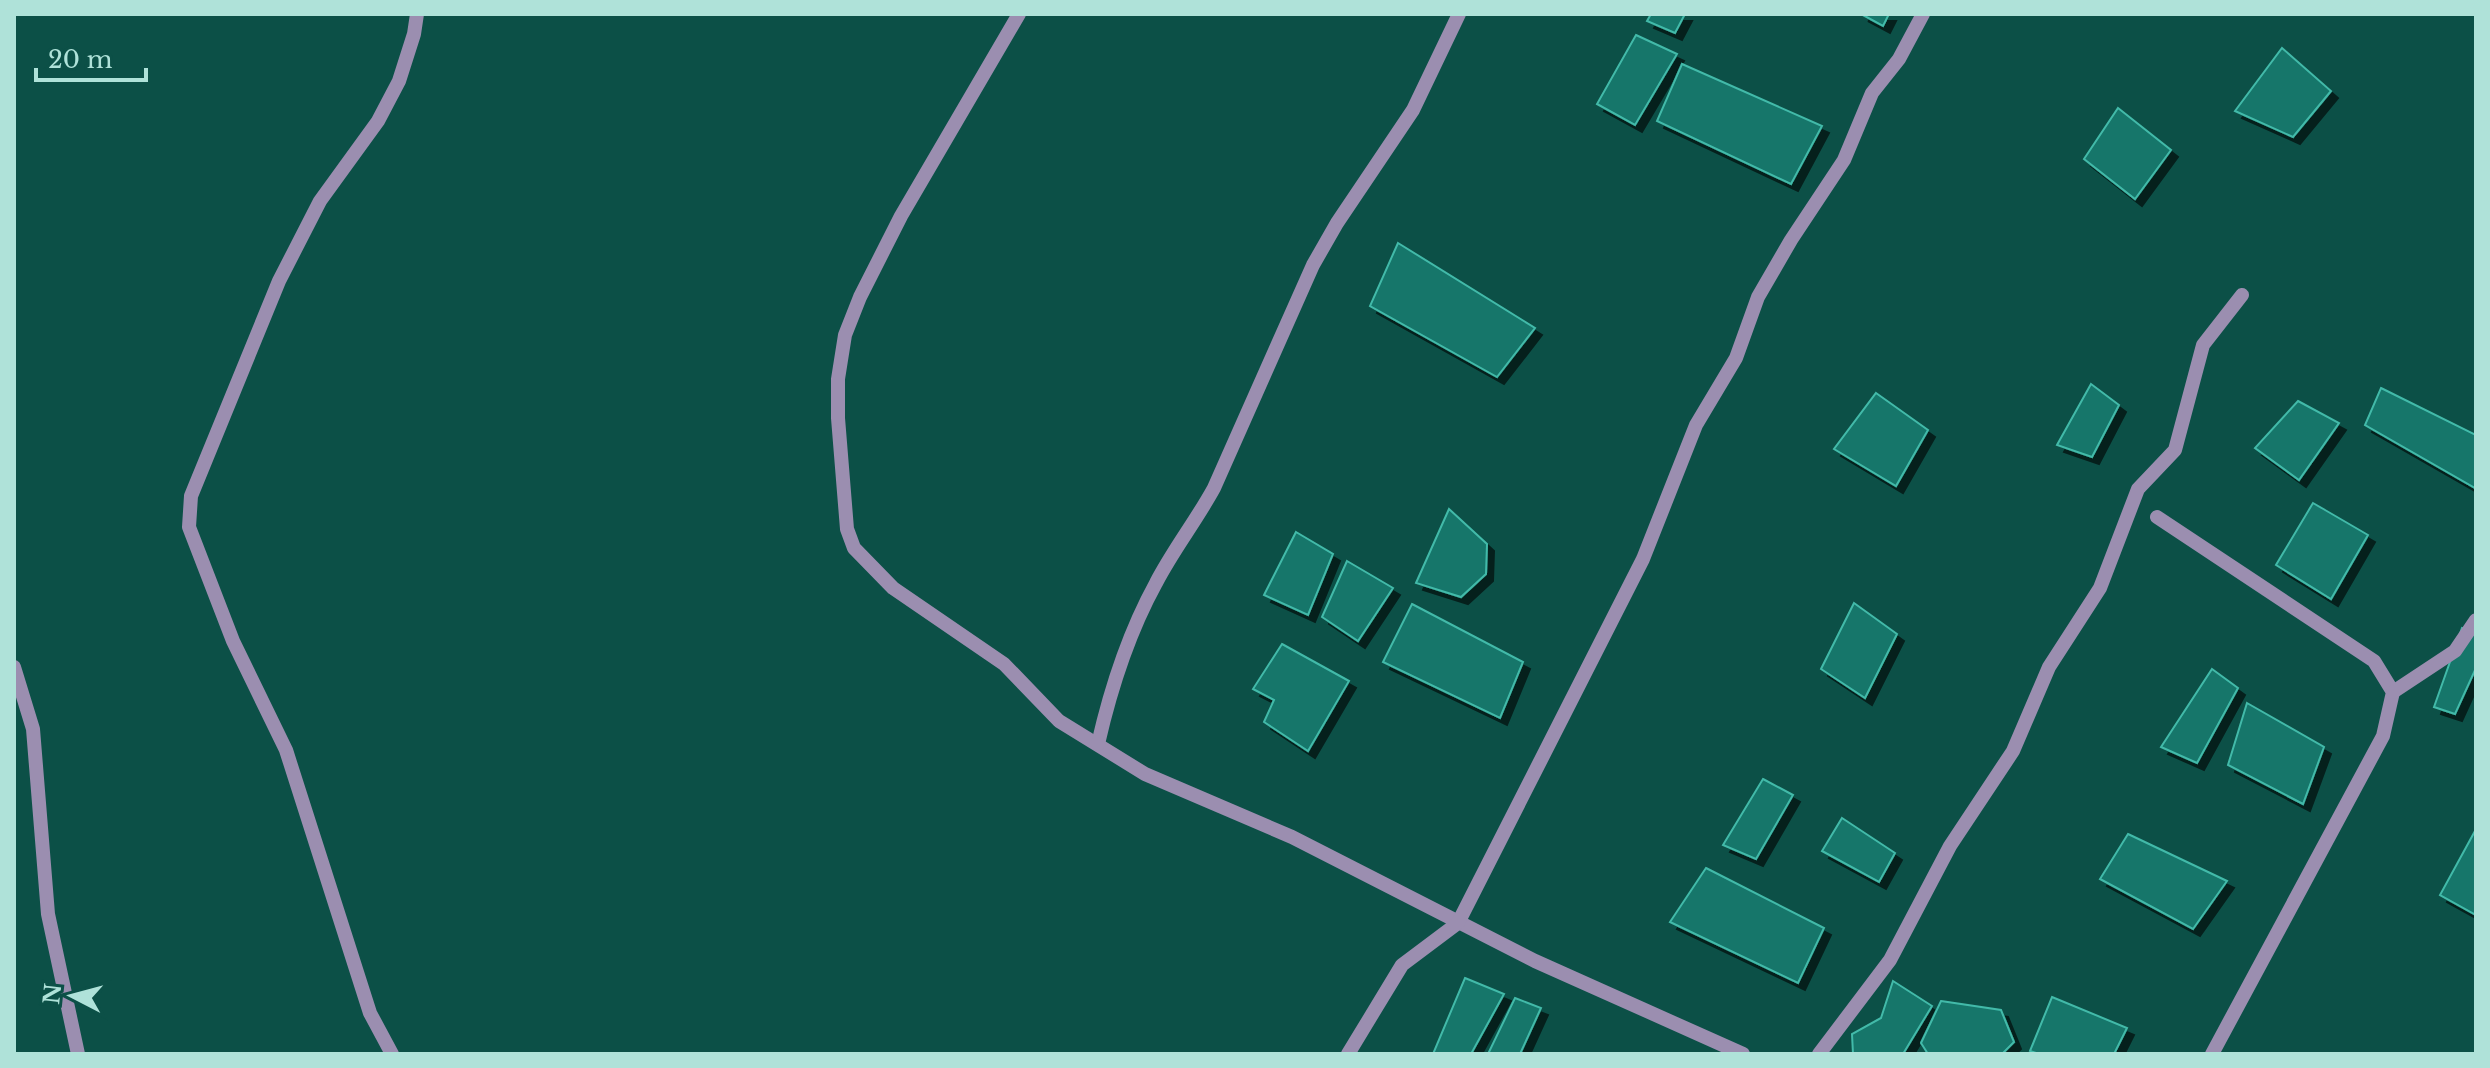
<svg xmlns="http://www.w3.org/2000/svg" width="2490" height="1068" viewBox="0 0 2490 1068" font-family="'Libre Baskerville',serif">
<style>
.building{fill:#14766b;stroke:#43baa9;stroke-width:2;filter:url(#shadow)}
.lines{fill:none;stroke-linecap:round;stroke-linejoin:round}
.minor{stroke:#9b8eb0;stroke-width:14}
</style>
<defs>
<filter id="shadow"><feDropShadow dx="7" dy="7" stdDeviation="0" flood-color="#0009"/></filter>
</defs>
<rect width="100%" height="100%" fill="#0c5047"/>
<!-- building -->
<g class="building">
<path d="M1651,14H1685L1675,33L1647,21Z"/>
<path d="M1861,14H1889L1883,26Z"/>
<path d="M1636,35L1677,54L1635,125L1597,104Z"/>
<path d="M2282,48L2331,91L2293,137L2235,111Z"/>
<path d="M1682,64L1822,126L1791,184L1657,121Z"/>
<path d="M2118,108L2171,150L2135,199L2084,159Z"/>
<path d="M1398,243L1535,328L1497,377L1370,306Z"/>
<path d="M2091,384L2119,405L2092,457L2057,445Z"/>
<path d="M2381,388L2476,435L2475,488L2365,425Z"/>
<path d="M1876,393L1928,430L1896,486L1834,449Z"/>
<path d="M2298,401L2339,423L2299,480L2255,448Z"/>
<path d="M2313,503L2368,535L2331,599L2276,565Z"/>
<path d="M1449,509L1487,544L1486,574L1461,597L1416,583Z"/>
<path d="M1296,532L1333,554L1308,615L1264,595Z"/>
<path d="M1347,561L1393,588L1358,641L1322,617Z"/>
<path d="M1854,603L1897,634L1865,698L1821,669Z"/>
<path d="M1412,604L1523,662L1500,718L1383,662Z"/>
<path d="M2462,628L2476,632V668L2455,714L2434,707Z"/>
<path d="M1282,644L1349,681L1308,751L1264,722L1274,700L1253,689Z"/>
<path d="M2212,669L2238,688L2197,763L2161,747Z"/>
<path d="M2247,703L2324,747L2303,804L2228,765Z"/>
<path d="M1763,779L1793,795L1756,859L1723,845Z"/>
<path d="M1842,818L1895,853L1879,882L1822,851Z"/>
<path d="M2475,831L2476,832V915L2440,895Z"/>
<path d="M2128,834L2227,881L2193,929L2100,879Z"/>
<path d="M1706,868L1824,928L1798,983L1670,922Z"/>
<path d="M1465,978L1504,994L1471,1054H1433Z"/>
<path d="M1893,981L1932,1006L1903,1054H1853L1852,1034L1881,1018Z"/>
<path d="M2052,997L2127,1028L2114,1054H2039L2030,1051Z"/>
<path d="M1515,998L1541,1008L1520,1054H1488Z"/>
<path d="M1941,1001L2001,1010L2014,1042L2002,1054H1928L1921,1043Z"/>
</g>
<g class="lines">
<!-- minor -->
<g class="minor">
<path d="M1019,14L901,216L860,297L845,335L838,379V418L847,529L854,548L893,588L1004,664L1059,721L1145,774L1292,837L1535,961L1743,1054"/>
<path d="M2157,517L2374,661L2393,692L2383,736L2212,1054"/>
<path d="M14,667L33,729L48,914L78,1054"/>
<path d="M2393,692L2455,651L2476,620"/>
<path d="M1098,744C1111,687 1128,634 1156,583C1173,550 1196,521 1214,488L1313,265L1337,223L1413,110L1459,14"/>
<path d="M392,1054L370,1013L286,750L233,641L189,527L191,496L279,281L320,201L378,121L399,81L414,34L417,14"/>
<path d="M1348,1054L1402,965L1458,923L1643,559L1696,425L1736,358L1758,297L1791,240L1844,160L1872,93L1899,59L1923,14"/>
<path d="M1819,1054L1890,960L1950,846L2013,751L2049,667L2100,588L2138,489L2175,450L2203,345L2242,295"/>
</g>
</g>
<!-- border -->
<rect width="2490" height="1068" fill="none" stroke="#afe2d9" stroke-width="32"/>
<!-- north arrow -->
<g transform="translate(72 996) rotate(276)" stroke="#0c5047" stroke-width="6" paint-order="stroke">
<path d="M0-6L14 30L0 20L-14 30Z" fill="#afe2d9"/>
<text y="-12" font-size="22" font-weight="bold" text-anchor="middle" fill="#afe2d9">N</text>
</g>
<!-- scale -->
<path d="M36 68v12h110v-12" fill="none" stroke="#afe2d9" stroke-width="4"/>
<text x="48" y="68" font-size="24" fill="#afe2d9" stroke="#0c5047" stroke-width="6" paint-order="stroke">20 m</text>
</svg>
